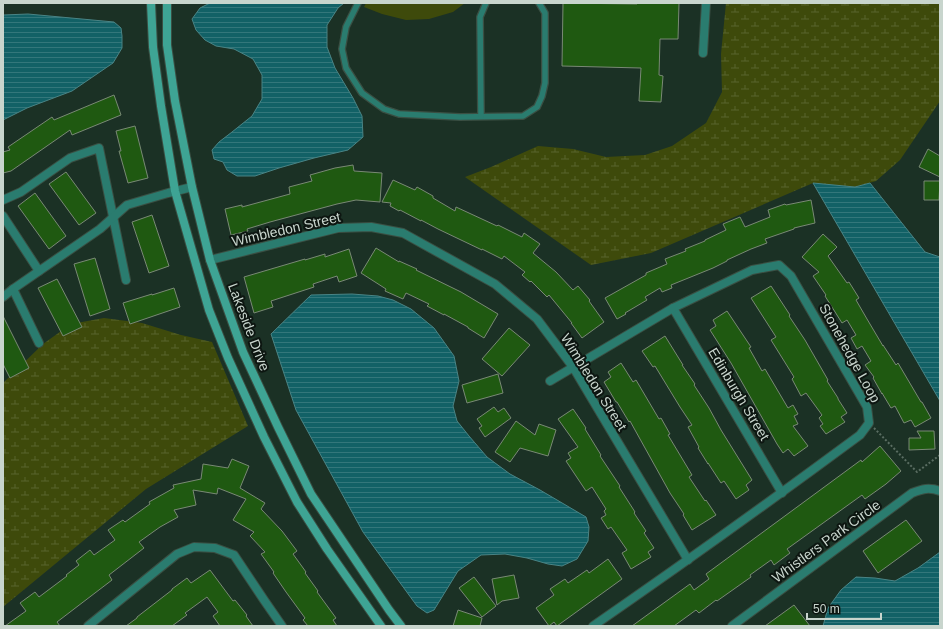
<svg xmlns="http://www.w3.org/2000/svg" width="943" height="629" viewBox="0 0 943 629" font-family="Arial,sans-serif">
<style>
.wetland{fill:url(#wetland-marsh)}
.pitch{fill:#3e4a0b}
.water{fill:url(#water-rules);stroke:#498485}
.building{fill:#1f5911;stroke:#798975}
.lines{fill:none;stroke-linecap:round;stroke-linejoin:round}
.lane-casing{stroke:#3a4f43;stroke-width:8}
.street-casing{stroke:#3a4f43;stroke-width:10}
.secondary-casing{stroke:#3a4f43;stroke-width:10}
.path{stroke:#5a6d62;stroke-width:2;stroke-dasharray:2 2;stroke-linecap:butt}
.lane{stroke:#2a7c6f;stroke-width:5.5}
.street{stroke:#2a7c6f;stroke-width:8}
.secondary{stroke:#3ea494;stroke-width:8}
.labels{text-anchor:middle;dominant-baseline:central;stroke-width:4;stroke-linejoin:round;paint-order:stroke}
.street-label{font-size:14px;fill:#c8d5cd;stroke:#0d1611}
</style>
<defs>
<pattern id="wetland-marsh" width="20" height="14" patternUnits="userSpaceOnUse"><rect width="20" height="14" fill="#3e4a0b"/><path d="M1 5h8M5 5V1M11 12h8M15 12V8" fill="none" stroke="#58632d"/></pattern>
<pattern id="water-rules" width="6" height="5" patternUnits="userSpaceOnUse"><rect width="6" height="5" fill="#126166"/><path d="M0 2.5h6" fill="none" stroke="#33777b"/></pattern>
</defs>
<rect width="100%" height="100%" fill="#1b3125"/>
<!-- wetland -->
<g class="wetland">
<path d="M726,3H940V101L900,160L876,181L855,187L813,183L651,253L591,265L465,177L491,167L538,146L573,149L606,157L645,155L672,146L706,123L722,92L721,54Z"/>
<path d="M104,318L142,323L181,335L212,342L248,426L146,489L3,607V383L43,344L71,324Z"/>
</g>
<!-- pitch -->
<path class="pitch" d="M366,3H465L453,12L429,19L406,20L382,14L364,7Z"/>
<!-- water -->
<g class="water">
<path d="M210,3H344L338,8L327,25V47L335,68L353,98L362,116L363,137L348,150L314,158L279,168L255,176H237L227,170L223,162L214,159L212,150L219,142L232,132L252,116L262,99V75L253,59L234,49L216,46L205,40L196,30L192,19L200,8Z"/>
<path d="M28,14L114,22L121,28L122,36V48L113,63L72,91L27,108L3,120V15Z"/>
<path d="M813,183L855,187L870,183L925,252L940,257V401Z"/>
<path d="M352,294L378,296L393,300L411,309L434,328L454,356L459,381L453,406L457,421L469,436L487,457L510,474L540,490L586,517L589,527L588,541L577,559L562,566L548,564L527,558L505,554L481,555L458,571L434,610L427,613L417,606L363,532L296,410L271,334L311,295Z"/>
<path d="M940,552V626H823L828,608L841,590L856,577L875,578L895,581L918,568Z"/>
</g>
<!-- building -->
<g class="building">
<path d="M563,3L637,4V3H679L678,39H660L659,75L663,76L661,102L639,101L641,68L562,66Z"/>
<path d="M114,95L121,115L72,135L70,130L11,171L3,173V152L10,150L8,147L52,117L54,120Z"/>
<path d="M135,126L148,178L128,183L119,151H121L116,131Z"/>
<path d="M928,149L940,156V177L919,167Z"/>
<path d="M353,165L354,171L382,173L380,202L356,200L337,204L270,222L247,229L248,231L231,235L225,209L242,205V207L290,194L289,187L312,181L310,175L335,168Z"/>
<path d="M66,172L96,213L79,225L49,184Z"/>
<path d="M393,180L415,190L417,187L433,196V198L455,211L456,207L497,226L498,225L522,237L524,233L540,244L533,253L556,272L573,290L578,286L590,300L589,301L604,322L582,338L571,323H572L549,295L547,297L531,281L530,282L522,275L525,272L504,256L502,259L482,249V250L438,229L421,220V221L400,210L399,211L390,206L391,203L382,202Z"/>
<path d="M924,181H940L939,200H924Z"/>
<path d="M35,193L66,236L49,249L18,206Z"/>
<path d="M811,200L815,223L794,228V229L765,239L767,243L751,249L727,260V261L713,268L671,285L672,288L662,292L660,288L645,297L647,300L625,313L626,314L617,319L605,298L646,275V273L667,264L665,259L686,251L685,249L705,241V240L726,230L723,224L740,217L745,227L770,217L768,210L785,204L786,205Z"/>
<path d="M152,215L169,266L149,273L132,222Z"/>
<path d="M823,234L837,247L828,256L847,283L849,282L859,298L856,300L867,319L883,346V345L896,365L898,363L921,402H922L931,418L915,427L911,420L904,423L895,406L891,408L882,393V394L873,378L874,377L865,365L871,361L862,346L857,349L851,338L856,335L847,320L842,323L825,296L826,295L813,276L819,272L802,257Z"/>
<path d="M376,248L399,262V261L417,269L416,270L461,292L498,314L484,338L468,328V327L444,314V315L427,306L429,304L406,293L403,299L385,291L386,289L361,273Z"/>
<path d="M349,249L357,276L339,282L337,276L313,284L314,287L271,301L273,307L254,313L244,277L305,259V260L325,254V257Z"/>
<path d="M95,258L110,309L90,316L74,264Z"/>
<path d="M57,279L82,327L63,336L38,288Z"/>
<path d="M771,286L790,315L789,316L805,340L828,380L827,381L838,398V399L847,413L841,417L845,422L826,434L820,426L823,424L819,418L822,415L806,393L801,396L792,379L794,377L771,340L776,337L751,298Z"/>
<path d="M174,288L180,307L130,324L123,303L152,294V295Z"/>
<path d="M727,311L751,347L749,348L762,371L765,369L788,408L793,405L798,414L794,416L798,424L793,426L808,446L794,456L788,449L783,453L777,444L731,363L710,330L716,326L713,320Z"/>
<path d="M3,316L29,368L10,378L3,364Z"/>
<path d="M509,328L530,345L502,376L482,359Z"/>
<path d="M665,336L683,365H682L695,384L694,385L709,408L721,430L752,480L746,485L749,490L736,499L724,481L721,483L708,463V464L698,448L699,447L688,427L692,425L680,407L655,366L653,367L642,351Z"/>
<path d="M621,363L633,382L636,380L659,419L661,418L670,434L668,435L692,475L689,477L705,501L706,500L716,515L692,530L683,515L684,514L670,493L630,421L629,422L617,402H616L604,382L611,377L608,372Z"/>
<path d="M498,374L503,393L467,403L462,385Z"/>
<path d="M494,407L498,412L504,408L511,418L485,437L479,428L482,426L477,419Z"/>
<path d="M573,409L586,428L585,429L601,455L600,456L620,486L619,487L635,512L634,513L646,531L644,533L654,548L648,552L651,557L631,569L622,553L627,550L611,527L608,529L601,518L606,515L604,511L606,509L592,487L586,491L566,461L571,458L568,453L578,447L558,419Z"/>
<path d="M516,421L535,435L539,424L556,430L548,456L520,448L510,462L495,452Z"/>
<path d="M917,431H934L935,449L909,450V438H921Z"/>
<path d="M880,446L901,471L886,484L865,499L862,495L787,549L790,553L774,565L771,560L750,575L751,577L717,601L716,600L699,613L696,610L674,626H632L690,584L694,590L709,579L706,574L861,460L862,462Z"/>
<path d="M232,459L249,466L240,488L265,503L261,509L282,531L297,551L293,554L306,572L305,573L318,591L317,592L336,618L333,620L337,626H308L303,620L305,618L286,592L273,573L274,572L261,554L265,552L250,536L254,532L233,520L246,499L218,488L217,494L193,490L196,505L174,510L178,517L160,527L139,542L144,548L109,575L112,580L57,622L60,626H5L26,611L20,603L35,592L39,597L67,576L66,575L79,565L76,561L90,550L94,555L115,540L108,530L123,520L125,522L150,504L149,502L174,488L173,485L201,479L203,464L228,468Z"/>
<path d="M906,520L922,541L878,573L863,551Z"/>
<path d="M608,559L622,579L557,626L554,622L549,626L536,608L554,595L550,589L565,579L568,583L587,570L589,573Z"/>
<path d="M210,570L233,601L235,600L247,615L246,616L253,626H220L213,616L218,612L207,597L185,613L187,615L172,626H126L137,618V617L172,590V589L187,578L191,583Z"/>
<path d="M514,575L519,598L502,601L497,605L492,579Z"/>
<path d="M474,577L496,606L482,617L459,588Z"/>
<path d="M794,605L810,626H765Z"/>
<path d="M458,610L482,618L480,626H453Z"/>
</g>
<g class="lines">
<!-- lane casing -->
<g class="lane-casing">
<g id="lane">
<path d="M358,3L346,27L342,49L346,68L362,93L384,109L399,114L460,117L523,116L537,107L542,96L545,83V13L539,3"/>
<path d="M481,116L480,17L486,3"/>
</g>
</g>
<!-- street casing -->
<g class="street-casing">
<g id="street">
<path d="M703,53L706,3"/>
<path d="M3,200L21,192L70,158L99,148L126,280"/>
<path d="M3,216L39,271"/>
<path d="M210,260L338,228L371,227L403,233L495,284L537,319L573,367L688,560"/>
<path d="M13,289L39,343"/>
<path d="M3,297L13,289L100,229L127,205L168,193L192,187"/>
<path d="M673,308L782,493"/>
<path d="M550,381L673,308L752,270L779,265L791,276L867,407L869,423L860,435C772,500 683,564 593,626"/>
<path d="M88,626L177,554L194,547L215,548L234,555L264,600L282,626"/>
<path d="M732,626L912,493C922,489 929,487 940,491"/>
</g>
</g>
<!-- secondary casing -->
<g class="secondary-casing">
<g id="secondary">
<path d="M151,3L153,47L161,106L175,191L209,310L228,358L264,437L297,502L327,549L381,626"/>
<path d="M167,3V45L175,101L192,187L210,260L243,352L278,427L311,494L389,610L401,626"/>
</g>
</g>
<!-- path -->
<path class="path" d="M874,428L917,472L940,455"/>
<!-- lane -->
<use href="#lane" class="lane"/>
<!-- street -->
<use href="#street" class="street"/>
<!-- secondary -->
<use href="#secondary" class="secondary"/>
</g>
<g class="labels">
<!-- street labels -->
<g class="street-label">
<text transform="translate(286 229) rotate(-13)">Wimbledon Street</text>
<text transform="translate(249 327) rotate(69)">Lakeside Drive</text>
<text transform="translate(850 353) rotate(61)">Stonehedge Loop</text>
<text transform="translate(594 382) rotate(58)">Wimbledon Street</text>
<text transform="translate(739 394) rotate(59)">Edinburgh Street</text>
<text transform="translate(826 541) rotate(-36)">Whistlers Park Circle</text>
</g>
</g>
<!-- border -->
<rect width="943" height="629" fill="none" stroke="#c8d5cd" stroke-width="8"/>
<!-- scale -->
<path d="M807 613v6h74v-6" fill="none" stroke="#c8d5cd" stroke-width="2"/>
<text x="813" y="613" font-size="12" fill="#c8d5cd" stroke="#0d1611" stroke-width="3" paint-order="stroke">50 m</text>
</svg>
